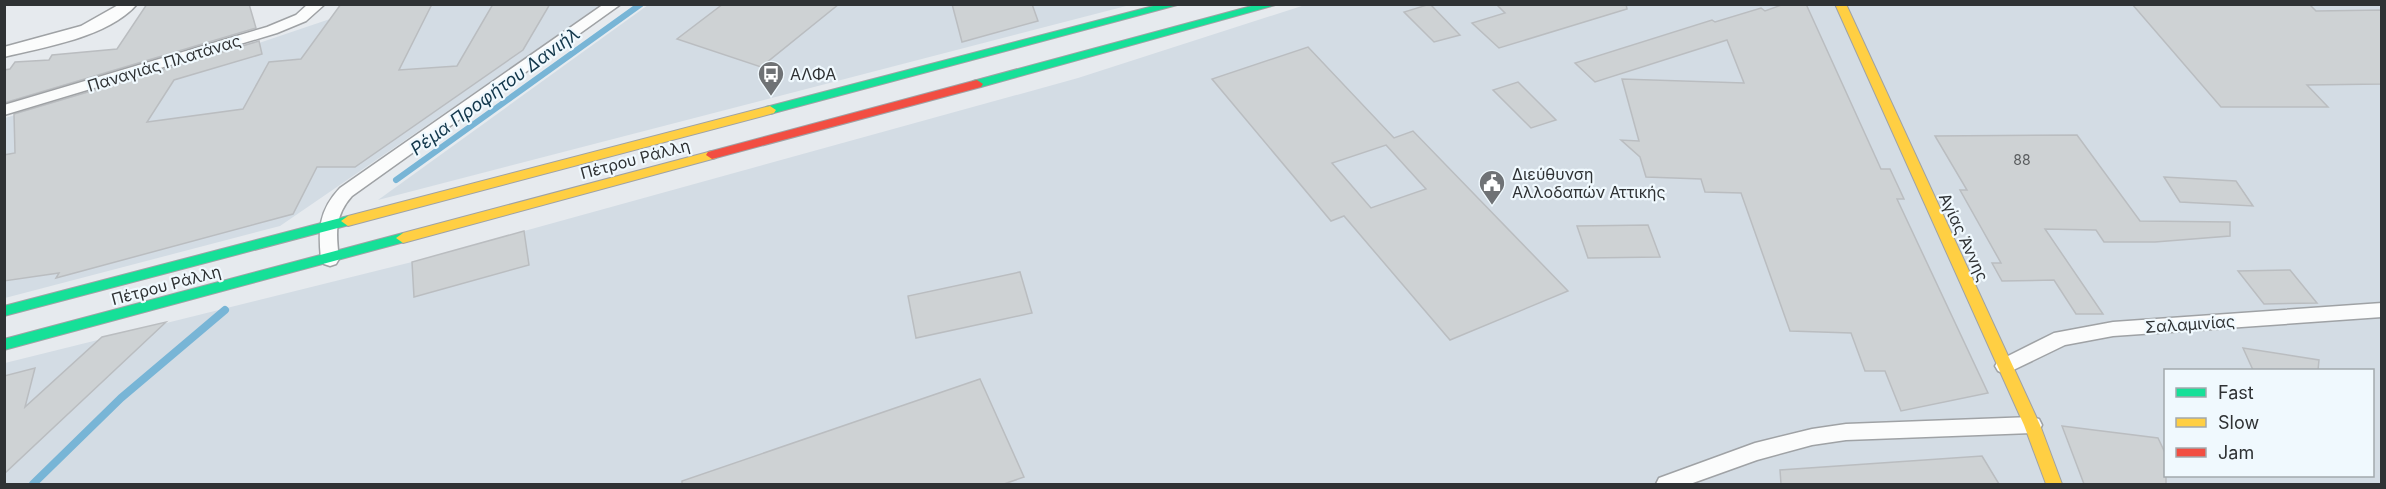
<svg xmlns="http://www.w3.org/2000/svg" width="2386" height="489" viewBox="0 0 2386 489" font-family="Inter,sans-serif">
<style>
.built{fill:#d3dce4;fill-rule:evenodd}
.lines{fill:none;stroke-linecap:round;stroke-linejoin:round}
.stream-far1{stroke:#78b5d6;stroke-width:6}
.stream{stroke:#78b5d6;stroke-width:8}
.building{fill:#ced2d4;stroke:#babdc0;stroke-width:1.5;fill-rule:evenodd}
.street-casing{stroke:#9fa2a5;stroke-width:3}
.fast-casing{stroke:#9fa2a5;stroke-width:2}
.slow-casing{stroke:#9fa2a5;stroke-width:2}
.jam-casing{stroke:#9fa2a5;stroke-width:2}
.street{fill:#fbfcfc;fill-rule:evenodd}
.fast{fill:#16e098;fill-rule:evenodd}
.slow{fill:#ffcf43;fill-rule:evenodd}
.jam{fill:#f24e42;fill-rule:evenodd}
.labels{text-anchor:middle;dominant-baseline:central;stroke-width:4.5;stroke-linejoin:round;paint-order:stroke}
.number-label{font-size:14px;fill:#595c5e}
.street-label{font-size:16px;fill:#2f3234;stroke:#f0f9fe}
.poi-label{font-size:16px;fill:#2f3234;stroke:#f0f9fe;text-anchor:start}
.water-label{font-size:18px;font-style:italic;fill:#12374b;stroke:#f0f9fe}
</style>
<rect width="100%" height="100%" fill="#e6eaee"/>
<!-- built -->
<g class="built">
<path d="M341,5H602L280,226L5,298V118L259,43L330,19Z"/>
<path d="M648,5H1130L378,200Z"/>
<path d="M1305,5H2381V484H5V363L412,262L1078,78ZM2166,370H2372V476H2166Z"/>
</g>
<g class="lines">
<!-- stream-far1 -->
<path class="stream-far1" d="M396,180L641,4"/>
<!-- stream -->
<path class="stream" d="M33,484L121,398L225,310"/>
</g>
<!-- building -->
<g class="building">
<path d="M147,4H249L256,28L4,103V70L10,69L15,62L49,60L52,55L117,49Z"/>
<path d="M341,4H432L399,70L457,66L493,4H550L523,50L355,167H317L293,214L56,278L59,273L4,281V155L15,153L14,114L259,41L262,54L174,80L147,122L243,109L269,62L301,59Z"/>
<path d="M723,4H839L761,67L677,39Z"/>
<path d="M952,4H1032L1038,21L962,42Z"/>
<path d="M1430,4L1460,35L1434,42L1404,12Z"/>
<path d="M1496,4H1626L1627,9L1499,48L1472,23L1505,13Z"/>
<path d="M1784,4H1806L1881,169H1890L1904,199H1897L1988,393L1901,411L1885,371H1865L1851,333L1790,331L1741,193L1705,192L1701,179L1646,177L1640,157L1621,140L1639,141L1622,79L1744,83L1727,40L1595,82L1575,63L1712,20L1715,22L1761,8L1765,11Z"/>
<path d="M2132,4H2309L2316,11L2382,10V84L2307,85L2328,107H2221Z"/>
<path d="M1308,47L1394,138L1413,131L1568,291L1450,340L1344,216L1331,221L1212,79ZM1386,145L1426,189L1371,208L1332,163Z"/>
<path d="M1518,82L1556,120L1531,128L1493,90Z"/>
<path d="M2077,135L2140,221L2230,222V236L2155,242H2104L2096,230L2045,229L2103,314H2076L2054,280L2002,281L1992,263H2001L1960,190H1967L1935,136Z"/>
<path d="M2164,177L2236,181L2253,206L2180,202Z"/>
<path d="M1648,225L1660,257L1588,258L1577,226Z"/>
<path d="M524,231L529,265L414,297L412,262Z"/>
<path d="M2290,270L2317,303L2264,304L2238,271Z"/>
<path d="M1020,272L1032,313L916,338L908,296Z"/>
<path d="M166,322L4,474V376L35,368L25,407L102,337Z"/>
<path d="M2243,348L2319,360L2318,370H2253Z"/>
<path d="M980,379L1024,477L1004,484H682V481Z"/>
<path d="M2062,426L2158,438L2166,455V484H2084Z"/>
<path d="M1982,456L1999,484H1781L1780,470Z"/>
</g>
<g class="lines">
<!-- street casing -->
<g class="street-casing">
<g id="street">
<path d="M120,4H137C109,37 44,47 4,57V47L81,26Z"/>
<path d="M308,4H325L306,21L277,33L4,115V105L267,27L296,15Z"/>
<path d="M604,4H621L352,196C334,216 336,234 339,259L336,264L330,266L324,264L321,259C318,230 319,210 340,188Z"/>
<path d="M2382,303V317L2113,336L2065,345L2005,374L1998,371L1995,366L1998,361L2054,333L2113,322Z"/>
<path d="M2032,417L2039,419L2042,425L2039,431L2032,433L1846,440L1812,445L1757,460L1690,484H1656L1659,478L1755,443L1812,429L1846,424Z"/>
</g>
</g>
<!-- fast casing -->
<g class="fast-casing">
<g id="fast">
<path d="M1161,4H1181L770,114L764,110L766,107Z"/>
<path d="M1259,4H1279L981,87H973L971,84L973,81Z"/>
<path d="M348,216L355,221L353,224L4,316V306Z"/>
<path d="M403,233L408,235L410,238L408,241L4,350V339Z"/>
</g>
</g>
<!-- slow casing -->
<g class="slow-casing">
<g id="slow">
<path d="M1835,4H1846L2040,425L2062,484H2046L2024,425Z"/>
<path d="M770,106L776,110L774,113L348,226L341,221L348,216Z"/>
<path d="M712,151L718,155L716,158L403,243L396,238L403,233Z"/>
</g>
</g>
<!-- jam casing -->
<g class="jam-casing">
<path id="jam" d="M977,80L983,84L981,87L712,159L706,155L708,152Z"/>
</g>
<!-- street -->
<use href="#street" class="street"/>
<!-- fast -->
<use href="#fast" class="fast"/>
<!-- slow -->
<use href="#slow" class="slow"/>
<!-- jam -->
<use href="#jam" class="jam"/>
</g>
<!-- icons -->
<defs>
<g id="bus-pin" transform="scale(1.35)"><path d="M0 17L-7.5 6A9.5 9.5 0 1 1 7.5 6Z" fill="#6f7275" stroke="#f0f9fe"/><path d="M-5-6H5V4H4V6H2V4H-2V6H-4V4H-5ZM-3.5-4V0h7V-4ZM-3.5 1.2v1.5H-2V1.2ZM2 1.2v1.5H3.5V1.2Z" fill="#fff"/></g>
<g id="civic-pin" transform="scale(1.35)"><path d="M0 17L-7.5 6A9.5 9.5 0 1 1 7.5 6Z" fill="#6f7275" stroke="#f0f9fe"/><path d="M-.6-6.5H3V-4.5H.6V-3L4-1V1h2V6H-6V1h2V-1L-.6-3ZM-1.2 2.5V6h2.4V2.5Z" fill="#fff"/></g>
</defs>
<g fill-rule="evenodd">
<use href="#bus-pin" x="771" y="74"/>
<use href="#civic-pin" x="1492" y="183"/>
</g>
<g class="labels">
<!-- number labels -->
<g class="number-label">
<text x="2022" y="159">88</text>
</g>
<!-- street labels -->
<g class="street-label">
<text transform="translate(164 63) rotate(-17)">Παναγιάς Πλατάνας</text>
<text transform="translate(635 159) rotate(-15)">Πέτρου Ράλλη</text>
<text transform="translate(1964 237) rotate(65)">Αγίας Άννης</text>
<text transform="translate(166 285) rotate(-15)">Πέτρου Ράλλη</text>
<text transform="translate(2190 324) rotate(-4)">Σαλαμινίας</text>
</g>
<!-- poi labels -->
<g class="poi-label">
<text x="790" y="74">ΑΛΦΑ</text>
<text x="1512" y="174">Διεύθυνση<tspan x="1512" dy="18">Αλλοδαπών Αττικής</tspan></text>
</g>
<!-- water labels -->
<g class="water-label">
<text transform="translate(495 91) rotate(-36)">Ρέμα Προφήτου Δανιήλ</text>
</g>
</g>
<!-- border -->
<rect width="2386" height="489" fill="none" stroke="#2f3234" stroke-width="12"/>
<!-- legend -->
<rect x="2164" y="369" width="210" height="108" fill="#f0f9fe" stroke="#a3a9ad" stroke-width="1.5"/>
<rect x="2176" y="388" width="30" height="9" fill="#16e098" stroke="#a3a9ad" stroke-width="1.5"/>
<text x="2218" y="399" font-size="18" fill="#2f3234">Fast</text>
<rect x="2176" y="418" width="30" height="9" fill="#ffcf43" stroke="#a3a9ad" stroke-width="1.5"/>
<text x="2218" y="429" font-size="18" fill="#2f3234">Slow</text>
<rect x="2176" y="448" width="30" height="9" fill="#f24e42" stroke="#a3a9ad" stroke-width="1.5"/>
<text x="2218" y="459" font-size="18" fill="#2f3234">Jam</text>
</svg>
